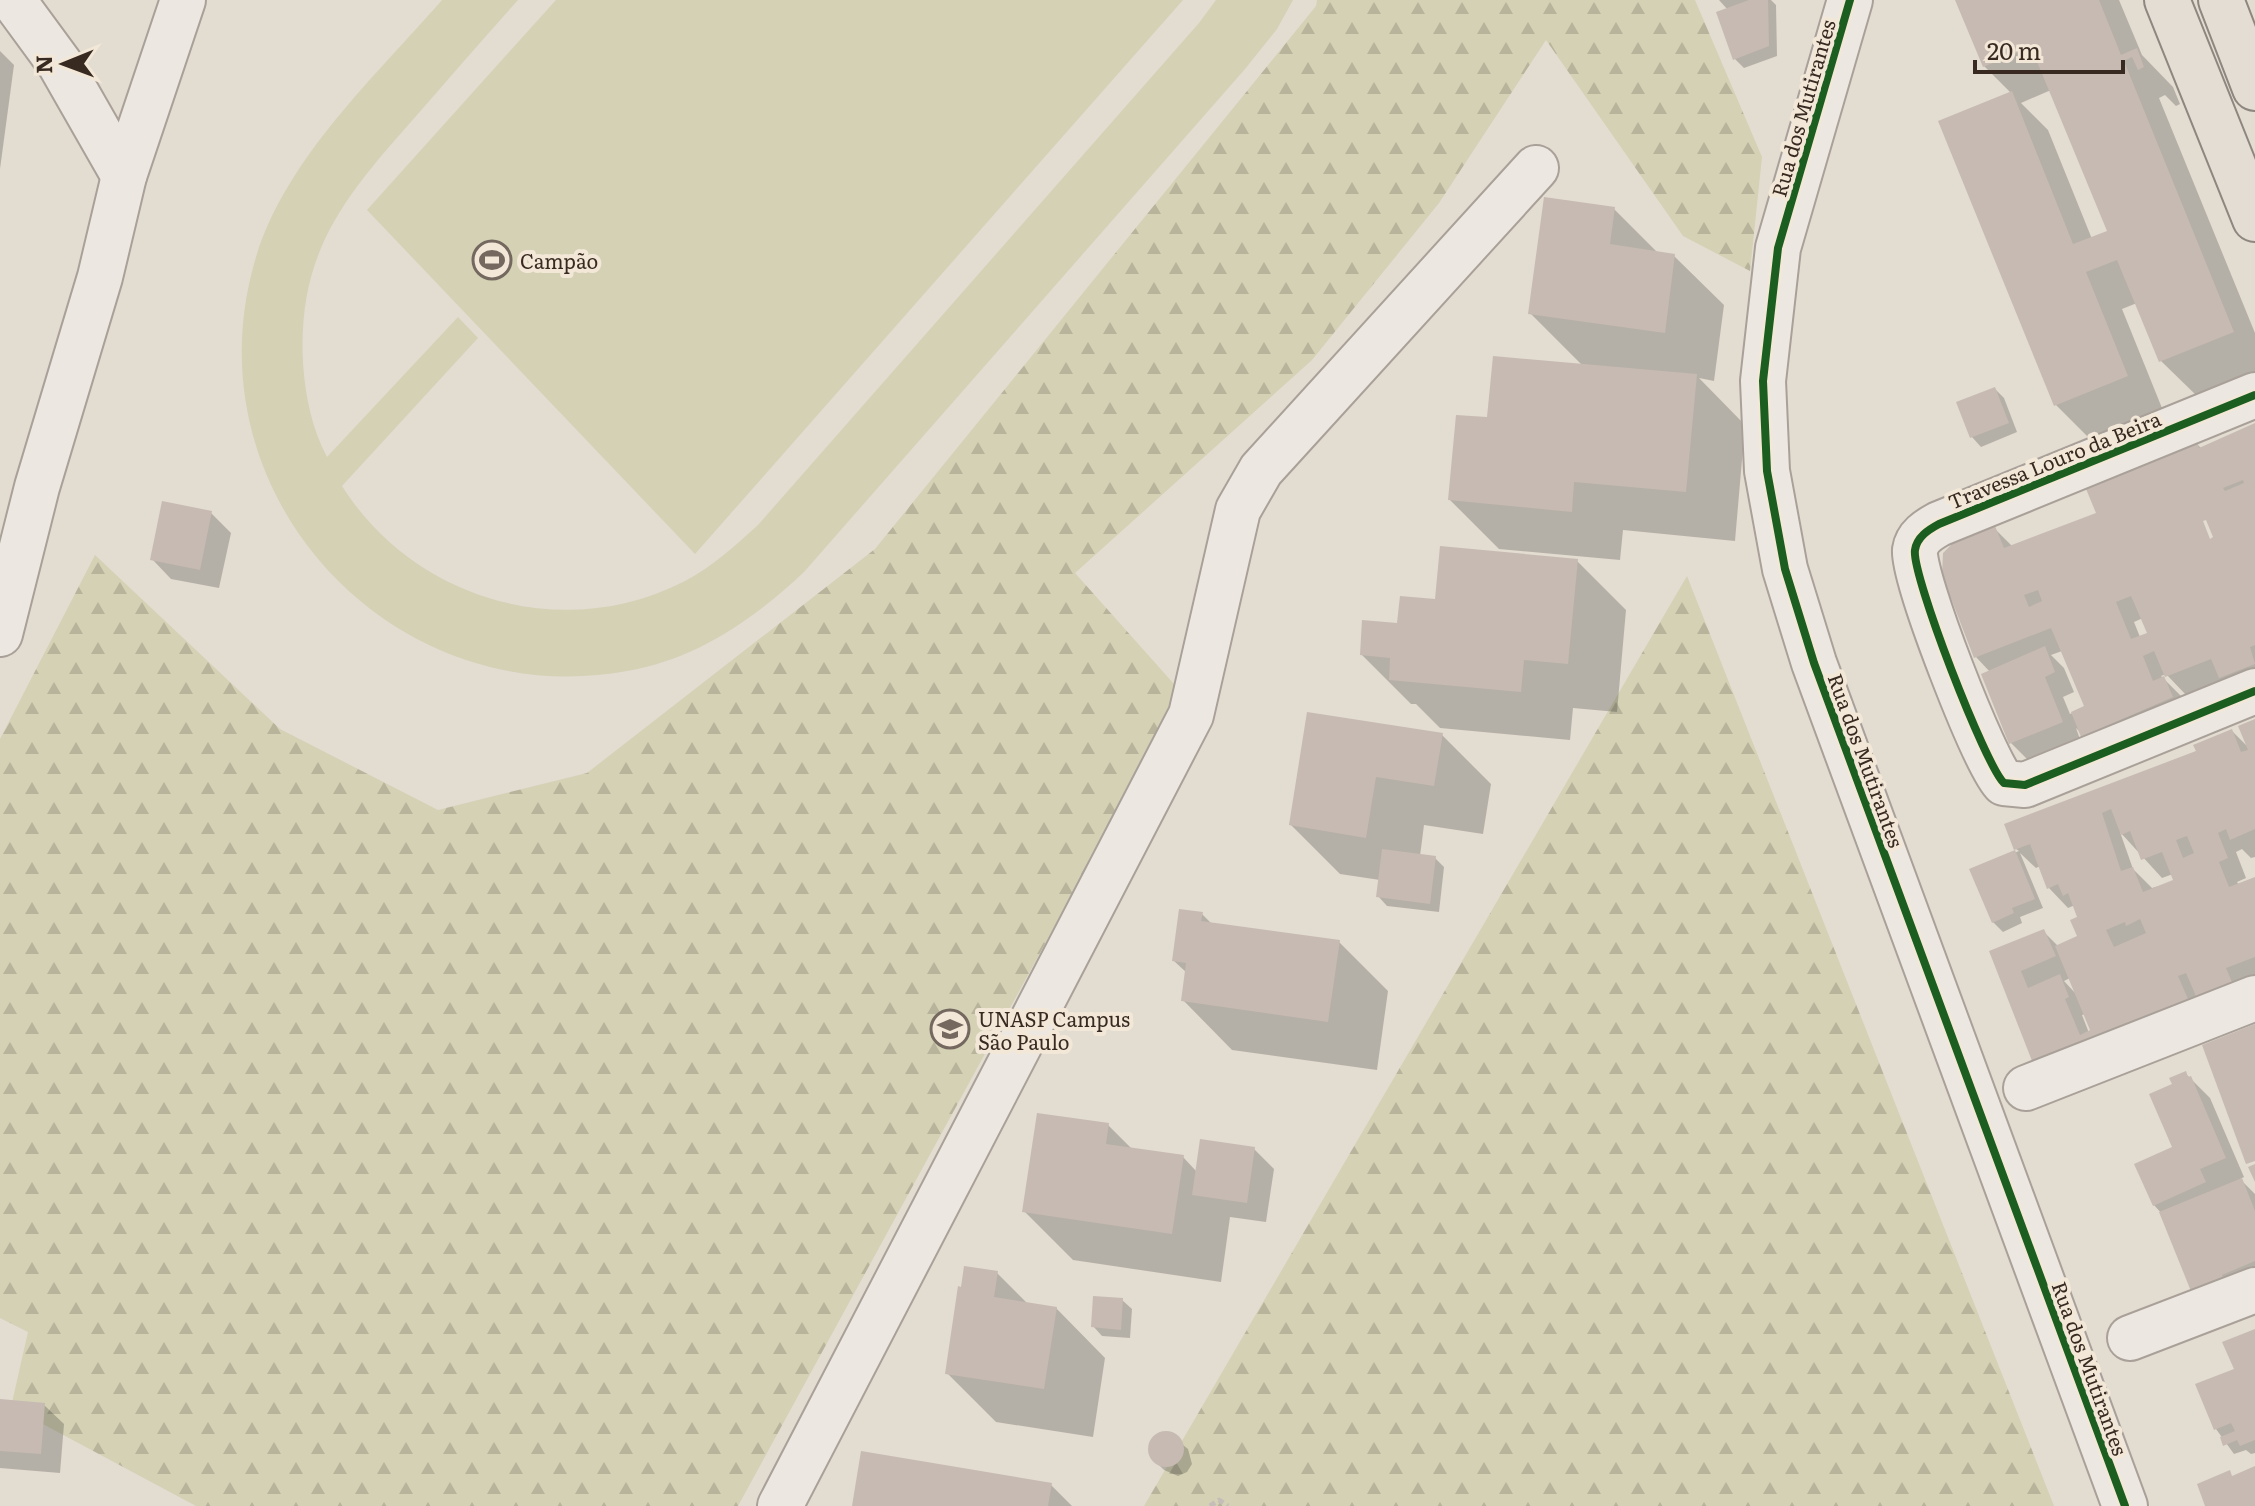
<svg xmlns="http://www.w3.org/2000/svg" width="2255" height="1506" viewBox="0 0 2255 1506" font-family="Literata,serif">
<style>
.forest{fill:url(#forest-firs)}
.pitch{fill:#d4d1b5}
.shadow{fill:#0003;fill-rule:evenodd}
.building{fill:#c7bab2;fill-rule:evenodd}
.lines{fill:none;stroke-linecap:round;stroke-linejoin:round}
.minor-casing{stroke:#a9a199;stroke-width:48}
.major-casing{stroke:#8e8780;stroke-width:48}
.path{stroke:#c4beb8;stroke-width:5;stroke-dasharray:6 4;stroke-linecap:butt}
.minor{stroke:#ece8e1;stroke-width:44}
.major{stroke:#e3ddd4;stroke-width:44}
.cycleway-casing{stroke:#f3e8d8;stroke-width:13}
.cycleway{stroke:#1b5e20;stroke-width:8}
.labels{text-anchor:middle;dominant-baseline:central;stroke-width:8;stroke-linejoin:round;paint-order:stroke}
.street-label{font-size:20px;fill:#382a21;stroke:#f3e8d8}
.poi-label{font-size:20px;fill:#382a21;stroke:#f3e8d8;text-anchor:start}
</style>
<defs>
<pattern id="forest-firs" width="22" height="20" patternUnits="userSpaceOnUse" patternTransform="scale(2)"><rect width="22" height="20" fill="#d4d1b5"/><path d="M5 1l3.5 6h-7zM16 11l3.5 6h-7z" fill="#b7b49b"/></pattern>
</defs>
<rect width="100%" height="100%" fill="#e3dcd1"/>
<!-- forest -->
<g class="forest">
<path d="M1317,0H1695L1762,157L1750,271L1683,236L1546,40L1439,203L1312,360L1075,573L1182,693L738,1506H196L11,1407L28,1332L0,1318V739L95,555L280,729L438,810L587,773L875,549L1316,6Z"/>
<path d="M1687,576L2054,1506H1144Z"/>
</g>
<!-- pitch -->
<g class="pitch">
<path d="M442,0H518C484,38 450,77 417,115C347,194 297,250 303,363C305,395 312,429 327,457L458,317L478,338L342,486C414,600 564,644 685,581C713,566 735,546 758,525L1199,23L1216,0H1293L1277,29L1245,69L804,572C754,619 697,659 627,671C393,714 189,496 254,264C282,162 374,78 442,0Z"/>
<path d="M556,0H1183L695,554L367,210Z"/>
</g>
<!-- shadow -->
<g class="shadow">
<path d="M1719,0H1771L1776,5L1777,56L1744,68L1735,59L1728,10Z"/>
<path d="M1957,0H2119L2142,55L2173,87L2180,104L2176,106L2165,95L2159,98L2255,333V375L2198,397L2161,361L2137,303L2122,309L2164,413L2093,442L2056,405L2011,93L1984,66ZM2051,90L2110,232L2092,239L2048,130L2021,103Z"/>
<path d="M0,51L14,65L0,169Z"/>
<path d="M1614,209L1658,253L1674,256L1724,305L1714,381L1699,378L1745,425L1735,541L1623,530L1620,560L1499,549L1450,500L1489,419L1583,366L1530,313Z"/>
<path d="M1995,389L2004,398L2017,432L1981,447L1972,437Z"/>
<path d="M2255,427V691L2187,696L2166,674L2161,676L2183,698L2103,755L2076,728L2081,742L2030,762L2011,743L1990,672L1976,657L1994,528L2013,547L2099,514L2195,442L2202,449ZM2207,517L2216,538L2209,541L2201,520ZM2143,618L2149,634L2140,637L2134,622ZM2062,651L2087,707L2070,714L2063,697L2074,692L2064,668L2051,655Z"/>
<path d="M211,513L231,533L219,588L171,579L152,559Z"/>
<path d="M1577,561L1626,610L1617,712L1573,708L1570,740L1440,728L1416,704H1411L1362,655L1399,625L1437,601Z"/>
<path d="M2255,721V857L2251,858L2242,849L2236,852L2246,878L2237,882L2239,885L2255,879V984L2217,1015L2195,993L2206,1019L2055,1084L1992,952L2044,932L2058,946L2079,937L2080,918L2075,905L2068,908L2049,888L2040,866L2036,868L2020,853L2043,908L2020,917L2022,923L2003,932L1993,922L1972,870L2019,851L2016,849L2198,752L2232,731L2250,749ZM2120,832L2162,878L2173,874L2176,881L2152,888L2133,869ZM2070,978L2077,995L2064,981ZM2086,1014L2093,1031L2089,1033L2082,1015Z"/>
<path d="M1442,735L1491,784L1483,834L1424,825L1420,856L1435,858L1444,867L1439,912L1387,906L1378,896L1380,880L1340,874L1291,825Z"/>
<path d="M1202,914L1212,924L1339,942L1388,991L1377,1070L1232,1050L1183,1000L1187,973L1174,961Z"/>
<path d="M2185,1073L2210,1098L2244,1177L2240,1179L2255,1194V1289L2245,1307L2154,1205L2175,1148L2174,1085Z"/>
<path d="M1108,1125L1133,1150L1183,1157L1197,1172L1254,1149L1274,1169L1266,1222L1230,1217L1221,1282L1073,1260L1024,1211Z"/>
<path d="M997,1273L1028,1304L1056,1308L1105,1358L1093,1437L996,1422L947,1373Z"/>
<path d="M1122,1300L1132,1309L1130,1338L1102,1336L1093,1326Z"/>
<path d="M2255,1331V1453L2251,1454L2246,1450L2234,1454L2216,1429L2236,1370Z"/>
<path d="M0,1401L44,1405L64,1424L60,1473L0,1468Z"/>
<path d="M1169,1434L1188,1449L1192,1464L1187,1472L1178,1476L1164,1470L1154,1460L1150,1451L1155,1438Z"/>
<path d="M1051,1485L1072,1506H855Z"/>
</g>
<!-- building -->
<g class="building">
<path d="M1749,0H1768L1769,46L1733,60L1716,12Z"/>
<path d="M1955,0H2099L2121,55L2137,48L2144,67L2138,70L2132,57L2124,61L2234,332L2159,362L2117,260L2086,272L2128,376L2054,406L1938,121L2012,91L2073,244L2107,231L2031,47L1983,67Z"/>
<path d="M1544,197L1615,207L1610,244L1675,254L1665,333L1528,314Z"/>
<path d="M1493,356L1697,374L1686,492L1574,482L1572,512L1448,500L1456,415L1487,417Z"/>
<path d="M1995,387L2009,423L1970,438L1956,402Z"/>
<path d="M2255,423V645L2250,647L2255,664L2219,678L2211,659L2165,677L2154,651L2143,656L2153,681L2164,676L2173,697L2081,737L2071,712L2084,706L2051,628L1974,658L1942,575L1943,553L1958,538L1995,526L2004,548L2096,513L2084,484L2196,440L2199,448ZM2243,480L2244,483L2225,491L2223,488ZM2206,520L2213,537L2210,539L2203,521ZM2038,590L2042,601L2029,607L2024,595ZM2131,596L2147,633L2131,639L2116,602Z"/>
<path d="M162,501L212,511L200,570L150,560Z"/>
<path d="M1440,546L1578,559L1568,664L1524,660L1521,692L1389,680L1390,658L1360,655L1362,620L1397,623L1400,596L1435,599Z"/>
<path d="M2045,646L2055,672L2045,677L2063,722L2009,744L1981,674Z"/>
<path d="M1307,712L1443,733L1434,786L1376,777L1366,838L1289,825Z"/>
<path d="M2255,719V829L2230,840L2226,829L2218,833L2228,858L2219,862L2229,887L2255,877V957L2226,968L2232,982L2196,996L2186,973L2178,976L2188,999L2034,1066L1989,951L2044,929L2056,956L2021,971L2028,988L2060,974L2069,997L2065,999L2080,1035L2090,1030L2055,946L2077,936L2070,920L2077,917L2068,893L2063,896L2058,884L2047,889L2030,844L2014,850L2004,824L2196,751L2193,745L2232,729L2241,752L2248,750L2238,726ZM2111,809L2121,835L2130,831L2141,860L2162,852L2173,880L2143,892L2133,867L2121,871L2102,813ZM2187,836L2194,853L2183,858L2176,840ZM2140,919L2146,933L2114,947L2106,930L2125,922L2126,926Z"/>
<path d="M1382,849L1436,856L1430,904L1376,897Z"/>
<path d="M2015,850L2035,899L2012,908L2014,913L1992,923L1969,869Z"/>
<path d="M1179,909L1203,912L1201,921L1340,940L1328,1022L1181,1001L1186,963L1172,961Z"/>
<path d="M2255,1024V1161L2246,1164L2202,1045Z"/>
<path d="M2186,1071L2188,1077L2191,1076L2226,1158L2200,1169L2206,1182L2153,1206L2134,1164L2172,1147L2149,1094L2172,1084L2169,1078Z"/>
<path d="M1037,1113L1109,1123L1106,1144L1184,1155L1172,1234L1022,1212Z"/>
<path d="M1200,1139L1255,1147L1247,1203L1192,1195Z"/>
<path d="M2255,1164V1182L2248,1167Z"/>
<path d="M2242,1178L2255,1211V1261L2222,1275L2227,1288L2195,1301L2159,1212Z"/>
<path d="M964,1266L998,1271L994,1297L1057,1307L1044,1389L945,1374L958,1286L961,1287Z"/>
<path d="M1093,1296L1123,1298L1121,1330L1091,1327Z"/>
<path d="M2255,1329V1440L2240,1446L2237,1440L2223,1446L2220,1437L2235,1431L2231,1423L2214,1430L2195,1384L2234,1369L2222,1342Z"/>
<path d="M0,1399L45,1403L41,1454L0,1451Z"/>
<circle cx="1166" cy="1449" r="18"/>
<path d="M861,1451L1052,1483L1048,1506H852Z"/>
<path d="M2255,1466V1506H2205L2197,1484L2230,1470L2232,1476Z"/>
</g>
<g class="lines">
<!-- minor casing -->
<g class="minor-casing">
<g id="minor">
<path d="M13,0L60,64L124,176"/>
<path d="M1850,0L1778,248L1763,381L1767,471L1785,569L1814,663L2125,1506"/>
<path d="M2255,395L1939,524C1928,530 1917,537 1915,550C1911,574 1986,767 2004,783L2025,785L2255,691"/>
<path d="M0,634L37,487L100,277L124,176L183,0"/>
<path d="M2026,1088L2255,998"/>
<path d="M2130,1338L2255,1290"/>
<path d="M780,1506L1191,715L1238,510L1261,470L1536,168"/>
</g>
</g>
<!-- major casing -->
<g class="major-casing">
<g id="major">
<path d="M2167,0L2255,219"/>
<path d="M2221,0L2255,88"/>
</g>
</g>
<!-- path -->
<path class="path" d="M1210,1506L1219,1500L1228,1506"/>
<!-- minor -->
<use href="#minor" class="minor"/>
<!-- major -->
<use href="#major" class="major"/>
<!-- cycleway casing -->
<g class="cycleway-casing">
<g id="cycleway">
<path d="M1850,0L1778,248L1763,381L1767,471L1785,569L1814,663L2125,1506"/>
<path d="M2255,395L1939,524C1928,530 1917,537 1915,550C1911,574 1986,767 2004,783L2025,785L2255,691"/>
</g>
</g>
<!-- cycleway -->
<use href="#cycleway" class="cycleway"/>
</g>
<!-- icons -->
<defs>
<g id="stadium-ring" transform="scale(2)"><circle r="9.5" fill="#f3e8d8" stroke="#74685f" stroke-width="1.5"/><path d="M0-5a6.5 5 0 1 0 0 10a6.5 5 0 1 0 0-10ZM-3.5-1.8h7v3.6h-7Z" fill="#74685f"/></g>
<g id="university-ring" transform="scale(2)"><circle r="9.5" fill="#f3e8d8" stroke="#74685f" stroke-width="1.5"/><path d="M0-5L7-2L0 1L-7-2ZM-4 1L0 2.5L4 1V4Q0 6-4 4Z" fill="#74685f"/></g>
</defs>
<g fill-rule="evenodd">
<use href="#stadium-ring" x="492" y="260"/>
<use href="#university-ring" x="950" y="1029"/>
</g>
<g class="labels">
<!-- street labels -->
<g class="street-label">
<text transform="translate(1802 108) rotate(-74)">Rua dos Mutirantes</text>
<text transform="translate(2054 459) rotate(-22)">Travessa Louro da Beira</text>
<text transform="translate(1867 760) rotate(70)">Rua dos Mutirantes</text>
<text transform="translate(2091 1368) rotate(70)">Rua dos Mutirantes</text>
</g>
<!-- poi labels -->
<g class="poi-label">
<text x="520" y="260">Campão</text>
<text x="978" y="1018">UNASP Campus<tspan x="978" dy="23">São Paulo</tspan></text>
</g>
</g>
<!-- north arrow -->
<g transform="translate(64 64) rotate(269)" stroke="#f3e8d8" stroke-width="6" paint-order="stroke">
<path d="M0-6L14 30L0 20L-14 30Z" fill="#382a21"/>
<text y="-12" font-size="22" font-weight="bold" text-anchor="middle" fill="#382a21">N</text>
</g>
<!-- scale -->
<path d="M1975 60v12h148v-12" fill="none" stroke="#382a21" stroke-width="4"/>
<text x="1987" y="60" font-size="24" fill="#382a21" stroke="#f3e8d8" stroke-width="6" paint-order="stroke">20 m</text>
</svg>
